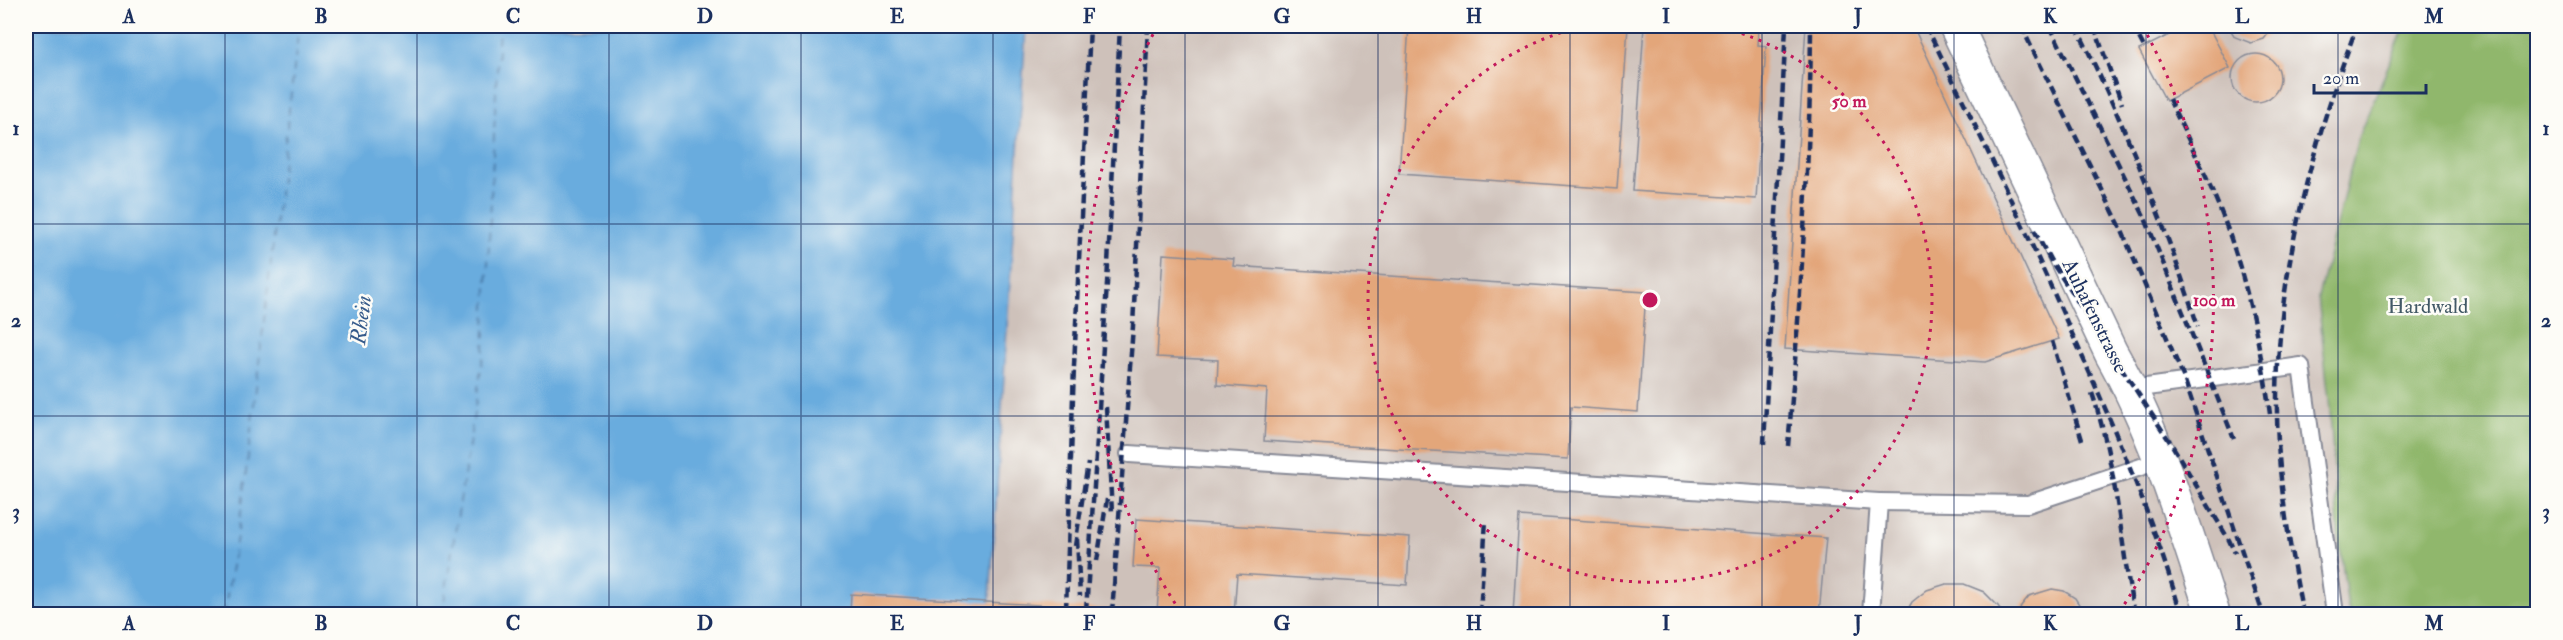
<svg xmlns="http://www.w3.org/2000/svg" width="2563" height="640" viewBox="0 0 2563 640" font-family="'IM FELL Double Pica',serif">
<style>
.industrial{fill:#cec1ba}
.forest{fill:#90b76c;stroke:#567365;stroke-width:1.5}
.water{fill:#69acde;stroke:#426e9e;stroke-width:1.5}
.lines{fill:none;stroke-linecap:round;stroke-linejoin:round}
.ferry{stroke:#365b8b;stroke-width:1.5;stroke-dasharray:8 6;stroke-linecap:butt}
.building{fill:#e3a67a}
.service-casing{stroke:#888a96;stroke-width:20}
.minor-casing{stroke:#888a96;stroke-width:36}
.service{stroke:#fff;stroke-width:16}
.minor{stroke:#fff;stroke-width:33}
.rail{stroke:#1b2f5e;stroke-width:4.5;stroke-dasharray:9 4.5;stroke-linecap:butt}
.grid{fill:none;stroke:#1b2f5e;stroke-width:1.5;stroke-opacity:0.55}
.ring{fill:none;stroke:#c2185b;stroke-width:3;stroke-dasharray:3 6}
.labels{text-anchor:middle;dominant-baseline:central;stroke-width:5;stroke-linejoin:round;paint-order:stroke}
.park-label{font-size:21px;fill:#425966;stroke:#fdfcf7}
.street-label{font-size:21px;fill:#1b2f5e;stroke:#fdfcf7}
.water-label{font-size:22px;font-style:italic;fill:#365b8b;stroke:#fdfcf7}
.centre{fill:#c2185b;stroke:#fdfcf7;stroke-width:3}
.ring-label{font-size:18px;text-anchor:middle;font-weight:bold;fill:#c2185b;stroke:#fdfcf7;stroke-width:5;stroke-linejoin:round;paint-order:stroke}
.neatline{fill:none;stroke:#1b2f5e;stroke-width:2}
.grid-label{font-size:20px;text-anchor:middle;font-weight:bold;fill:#1b2f5e}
</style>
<rect width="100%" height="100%" fill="#fdfcf7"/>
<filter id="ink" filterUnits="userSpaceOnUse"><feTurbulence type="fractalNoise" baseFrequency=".0167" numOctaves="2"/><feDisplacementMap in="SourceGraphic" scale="12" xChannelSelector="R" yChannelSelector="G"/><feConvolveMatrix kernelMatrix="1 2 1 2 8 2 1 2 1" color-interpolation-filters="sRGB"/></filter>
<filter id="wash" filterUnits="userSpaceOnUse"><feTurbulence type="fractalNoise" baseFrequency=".008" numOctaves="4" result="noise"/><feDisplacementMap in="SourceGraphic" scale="24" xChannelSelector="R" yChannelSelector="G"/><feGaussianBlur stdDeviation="1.35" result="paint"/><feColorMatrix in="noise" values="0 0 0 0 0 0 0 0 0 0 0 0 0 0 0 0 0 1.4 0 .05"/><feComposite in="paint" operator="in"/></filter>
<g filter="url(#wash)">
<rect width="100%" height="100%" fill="#f4e6cf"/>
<!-- industrial -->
<path class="industrial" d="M1026,26H2405L2359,135L2318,297L2350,614H989Z"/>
<!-- forest -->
<path class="forest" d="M2405,26H2537V614H2350L2348,608L2338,530L2330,410L2318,297L2359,135Z"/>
<!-- water -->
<path class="water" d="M26,26H1026L989,614H26Z"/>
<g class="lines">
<!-- ferry -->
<g class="ferry">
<path d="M224,614L242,506L299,26"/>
<path d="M442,614L484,351L499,26"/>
</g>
</g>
<g id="blocks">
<!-- building -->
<g class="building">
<path d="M1409,26H1628L1617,189L1399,174Z"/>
<path d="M1644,26H1759L1758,45L1766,46L1756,199L1633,191Z"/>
<path d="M1806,26H1913L2059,339L1985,362L1785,349Z"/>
<path d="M2187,26H2208L2230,68L2166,101L2139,50Z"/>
<path d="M2228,26H2274L2264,39L2251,43L2235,37Z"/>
<circle cx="2256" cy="78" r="24"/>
<path d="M1163,254L1234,259L1233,266L1646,292L1638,412L1571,407L1568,459L1264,441L1267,389L1217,385L1218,360L1157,357Z"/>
<path d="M1519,516L1826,538L1819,614H1513Z"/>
<path d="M1136,519L1410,537L1407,585L1237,574L1234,614H850L851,594L1157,612L1160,568L1133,567Z"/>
<path d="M1946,584H1964L1984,592L1998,606L2003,614H1905L1912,602L1927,590Z"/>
<path d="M2052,589L2064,591L2075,598L2085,614H2018L2021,606L2029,596Z"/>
</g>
</g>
</g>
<g filter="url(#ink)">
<use href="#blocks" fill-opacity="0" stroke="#888a96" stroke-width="1.5"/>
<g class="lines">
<!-- service casing -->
<g class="service-casing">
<g id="service">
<path d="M2132,389L2301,366L2335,614"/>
<path d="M1129,454L1879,502L1871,614"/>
<path d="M1879,502L2028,504L2159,461"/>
</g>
</g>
<!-- minor casing -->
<g class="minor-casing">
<path id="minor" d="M1956,26L2111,353C2157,434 2184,526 2213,614"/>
</g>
<!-- service -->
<use href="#service" class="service"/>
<!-- minor -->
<use href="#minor" class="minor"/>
<!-- rail -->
<g class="rail">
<path d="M1926,26C1974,122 2021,219 2065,318C2109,415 2151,512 2181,614"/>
<path d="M2021,26L2120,226L2185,381L2263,614"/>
<path d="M2050,26L2145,218L2234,439"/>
<path d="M2076,26C2124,124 2165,223 2198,327"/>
<path d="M2094,26L2122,104"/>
<path d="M2133,26L2144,47"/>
<path d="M2169,99C2191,146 2217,195 2233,245C2251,300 2262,357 2270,414"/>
<path d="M2034,230L2051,261L2172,445L2229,540L2235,553"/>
<path d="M2052,341L2082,440"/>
<path d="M2092,393C2117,467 2120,539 2134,614"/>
<path d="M1106,407L1112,512"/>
<path d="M1764,444L1786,26"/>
<path d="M1788,446C1800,306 1810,166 1811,26"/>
<path d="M1077,539L1080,596"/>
<path d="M1075,546L1088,463"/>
<path d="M1097,561L1107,499"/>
<path d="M1066,610L1074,366L1090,26"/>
<path d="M1086,611L1107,284L1120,26"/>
<path d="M1112,613L1133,326L1148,26"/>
<path d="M1480,614L1486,520"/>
<path d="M2303,614C2289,544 2276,470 2277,398C2278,270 2312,144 2357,26"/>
</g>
</g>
</g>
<!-- grid -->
<path class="grid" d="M225,26V614M417,26V614M609,26V614M801,26V614M993,26V614M1185,26V614M1378,26V614M1570,26V614M1762,26V614M1954,26V614M2146,26V614M2338,26V614M26,224H2538M26,416H2538"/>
<!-- distance rings -->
<g class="ring">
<path d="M1716 26A282 282 0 1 1 1584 26"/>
<path d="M1180 611A564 564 0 0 1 1157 27M2143 27A564 564 0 0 1 2120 611"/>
</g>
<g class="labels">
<!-- park labels -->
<g class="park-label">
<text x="2428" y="306">Hardwald</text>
</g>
<!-- street labels -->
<g class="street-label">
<text transform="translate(2095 316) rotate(64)">Auhafenstrasse</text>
</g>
<!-- water labels -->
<g class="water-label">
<text transform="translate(361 320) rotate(-83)">Rhein</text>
</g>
</g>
<circle cx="1650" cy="300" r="9" class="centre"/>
<g class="ring-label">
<text x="1849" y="107">50 m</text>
<text x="2214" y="306">100 m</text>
</g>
<!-- margin -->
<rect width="2563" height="640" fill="none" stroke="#fdfcf7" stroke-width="66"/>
<!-- scale -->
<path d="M2314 84v9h112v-9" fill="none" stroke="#1b2f5e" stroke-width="3"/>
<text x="2323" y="84" font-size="18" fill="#1b2f5e" stroke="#fdfcf7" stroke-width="4.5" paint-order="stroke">20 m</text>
<rect x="33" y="33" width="2497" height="574" class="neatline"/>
<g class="grid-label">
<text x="129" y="23">A</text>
<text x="321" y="23">B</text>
<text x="513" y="23">C</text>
<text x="705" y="23">D</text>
<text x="897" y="23">E</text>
<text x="1089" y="23">F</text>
<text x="1282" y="23">G</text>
<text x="1474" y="23">H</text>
<text x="1666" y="23">I</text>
<text x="1858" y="23">J</text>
<text x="2050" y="23">K</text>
<text x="2242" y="23">L</text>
<text x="2434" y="23">M</text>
<text x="16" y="135">1</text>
<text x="2546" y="135">1</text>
<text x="16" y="327">2</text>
<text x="2546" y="327">2</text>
<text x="16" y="518">3</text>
<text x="2546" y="518">3</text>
<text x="129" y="630">A</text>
<text x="321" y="630">B</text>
<text x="513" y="630">C</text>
<text x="705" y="630">D</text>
<text x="897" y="630">E</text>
<text x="1089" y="630">F</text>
<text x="1282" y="630">G</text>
<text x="1474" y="630">H</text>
<text x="1666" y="630">I</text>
<text x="1858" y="630">J</text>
<text x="2050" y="630">K</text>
<text x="2242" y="630">L</text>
<text x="2434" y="630">M</text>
</g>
</svg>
